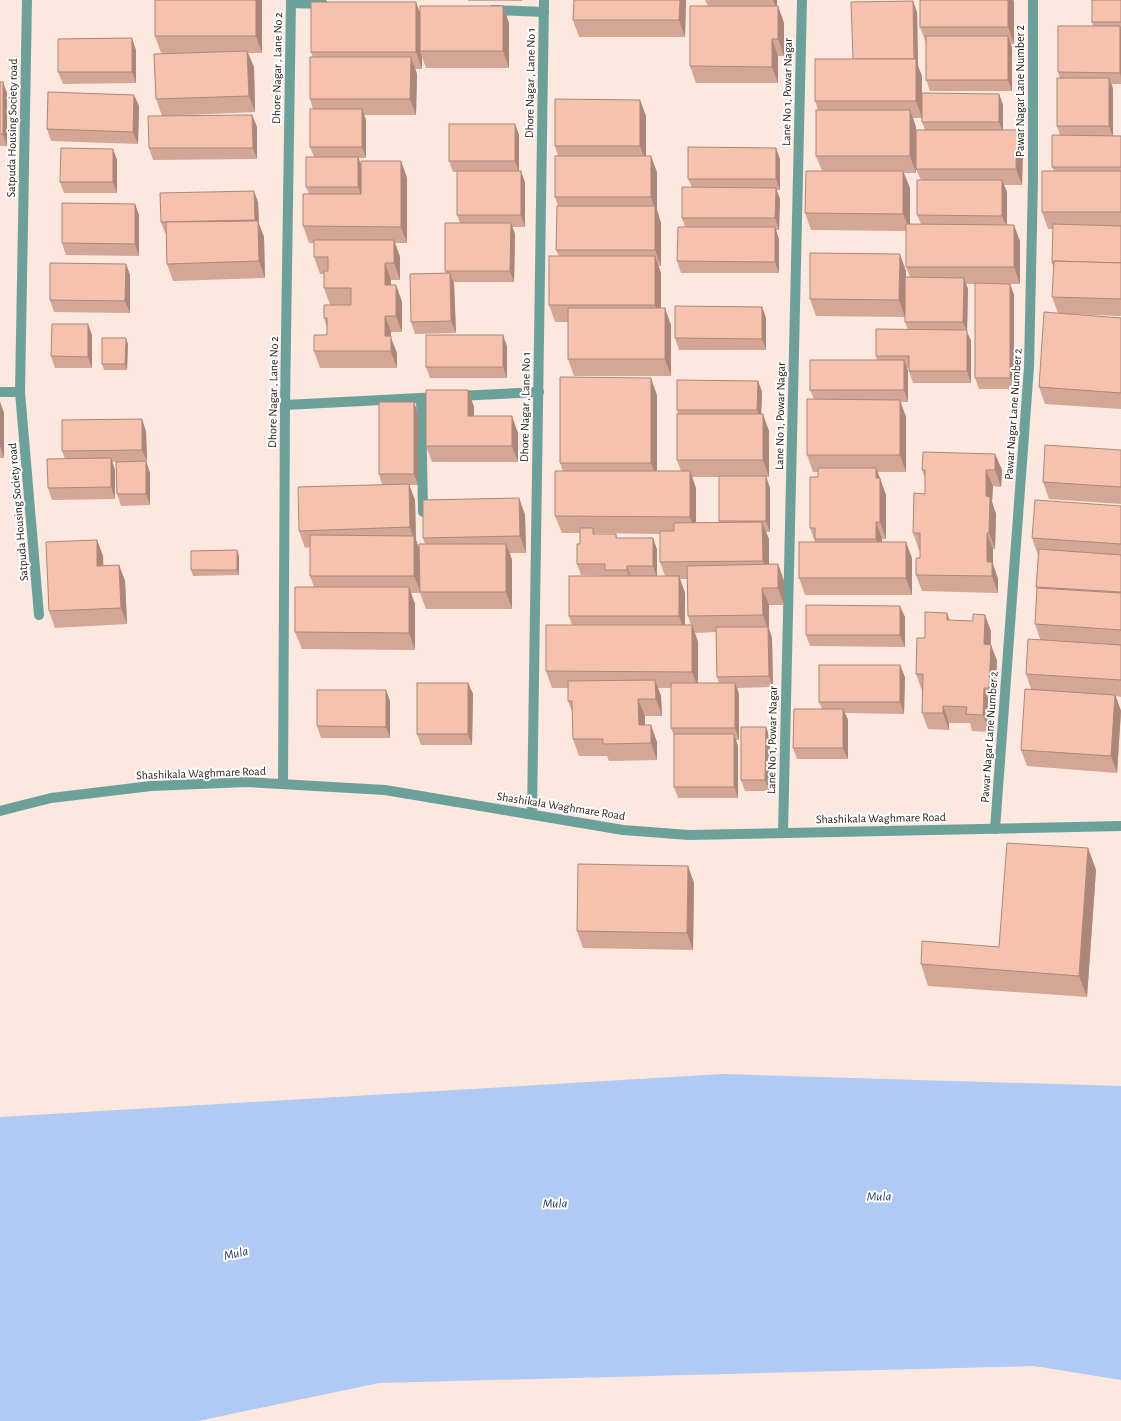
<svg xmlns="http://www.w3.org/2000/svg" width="1121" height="1421" viewBox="0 0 1121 1421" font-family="'Alegreya Sans',sans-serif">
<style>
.water{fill:#b1c9f5}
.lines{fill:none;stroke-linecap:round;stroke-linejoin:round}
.service{stroke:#6ca19a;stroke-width:10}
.minor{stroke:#6ca19a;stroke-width:10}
.wall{fill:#d4a695;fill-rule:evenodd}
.shaded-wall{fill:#ac8779}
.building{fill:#f6c1ad;stroke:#ac8779}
.labels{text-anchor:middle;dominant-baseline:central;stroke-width:4;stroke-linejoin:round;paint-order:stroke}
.street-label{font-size:12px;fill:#261a14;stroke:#fff}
.water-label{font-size:13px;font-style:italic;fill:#183368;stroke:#fff}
</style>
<rect width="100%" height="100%" fill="#fce8de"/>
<!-- water -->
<path class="water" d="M723,1074L1121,1086V1380L1034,1366L379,1383L198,1421H0V1117Z"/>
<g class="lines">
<!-- service -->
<path class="service" d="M421,398L423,512"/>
<!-- minor -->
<g class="minor">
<path d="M27,0L20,392L39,615"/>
<path d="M291,3L323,4"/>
<path d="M493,10L544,12"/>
<path d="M0,392H20"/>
<path d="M457,396L539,392"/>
<path d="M285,405L439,397"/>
<path d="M283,784L285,405L291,0"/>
<path d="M0,811L51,798L151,786L246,782L385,790L623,830L689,835L1121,826"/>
<path d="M532,814L544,0"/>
<path d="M995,829L1029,367L1033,179V0"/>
<path d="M783,833L802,0"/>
</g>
</g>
<!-- wall -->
<g class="wall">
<path d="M262,0V53H248L254,67L255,112L162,116L156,99L175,53H161L155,36Z"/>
<rect x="468" y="0" width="54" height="1"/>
<path d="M574,0H686L685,37H579L573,20Z"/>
<path d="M705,0H777V6H778L784,23V56H778V83H696L690,66L708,6Z"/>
<path d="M920,0H1013L1014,44H1011L1012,48V91H930L926,80V43L920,27Z"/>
<path d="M1121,0V84H1112L1113,89V136H1121V316L1067,314L1121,318V409L1045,404L1039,387L1058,313L1052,297L1054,268L1052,263L1053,229H1048L1042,212L1054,171L1052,167L1060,135L1057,126L1060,78L1058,72L1093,26L1092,22Z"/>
<path d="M503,6L509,23V68H426L422,57V69H415L417,74L416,115H364L366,120V158H359L361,166L401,161L407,178V243H395L400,257V280H391V285H396L402,302V332H391V338L397,353V368H320L314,351L327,335V328L324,318L330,305L324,288V274H320L314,257V243H309L303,226L309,194L306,187L314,157L310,147L313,109L310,99L313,57L311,52L420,13Z"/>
<path d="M917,12L918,66L922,76V118H913L916,127V173H904L910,188V224H921L917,215L921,180L916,169L925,130L922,122L999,94L1003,105V130H1017L1023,147L1022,185H1004L1007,192V225L1020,241V284H1010L1014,295V389H979L975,378V284H966L968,289L967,332L971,341V383H913L909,371V368H907L908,371V402H900L906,417V472H878L886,495V539H882V542L912,558V595H805L799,578L815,542L810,528L818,477V472H813L807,455L814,399L810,390L877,360L876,356L908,330L905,322V317L816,316L810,299L906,271V277H910L906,267V231L811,230L805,213L822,171L816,156L818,110L815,101L853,59Z"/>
<path d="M136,50V83L63,84L58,72Z"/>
<path d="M0,82L7,93V146H0Z"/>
<path d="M134,95L139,106L138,144L51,141L47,129Z"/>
<path d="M640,100L646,116V156L657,172V210L661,223V266H658L661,273V308L671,325V376H574L568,359V322H555L549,305L559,256L556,250L558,206L555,197L558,156L555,146Z"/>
<path d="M252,115L257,127V159L153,160L149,148Z"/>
<path d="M515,124L519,135V171L525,182V227H512L515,234L514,282H454V284L456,333L415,334L411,322L446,273L445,271L460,223L457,215V172H453L449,161Z"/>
<path d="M113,149L117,160V193H64L60,182Z"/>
<path d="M780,159V190H776L780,199L779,230H776L779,239V273H681L677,261L685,227L682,218L692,187L688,179Z"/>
<path d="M258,202L259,224L264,237L265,278L173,281L167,264L166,233H165L161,222Z"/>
<path d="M135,204L139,215V256L66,255L62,243Z"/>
<path d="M126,264L130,275V313L54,312L50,300Z"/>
<path d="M762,307L766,318V350H679L675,338Z"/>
<path d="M92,335V368H55L51,356Z"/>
<path d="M128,344L127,370H104L102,364Z"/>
<path d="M507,346V378H430L426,367Z"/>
<path d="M758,381L762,392L761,414L769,431V477H766L770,488V532H766L769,539V564H778L784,581V605H769V629L772,638L773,687L737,688L739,694V740H736L738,746V798H678L674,787V736L671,728V688H658L661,696L662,716H645V725L657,742V760L609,761L607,756H579L573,739V714L568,701V688H552L546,671L572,625L569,616L607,576L581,575L577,564L580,544V533H562L555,516L563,471L560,463L657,395V471H681L677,460L678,414L677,410ZM692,477H719V521L720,523H696V488ZM595,533L660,534V562L665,576H657V549L617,538L616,534H595ZM680,579H687L688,616L691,625H685V593ZM716,632L717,677L719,683H698V642L695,633Z"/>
<path d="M468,390L474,407V416L518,433V462H432L426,446Z"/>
<path d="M0,402L4,413V458H0Z"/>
<path d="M414,402L418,414V485H409L415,500L416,540L419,550L425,544L423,538L519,498L525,515L526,553H510L512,560V609H426L420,593H411L415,604V650L302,649L295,632L314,587L310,576V547L305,548L299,531L382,484L379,474Z"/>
<path d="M146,431L147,461H146L150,473V505L121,506L117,494L116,462H112L115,470V499L52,500L48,488L65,459L62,451Z"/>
<path d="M1121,450V504L1049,499L1043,482Z"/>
<path d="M995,454L1002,470L1001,487L993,486L992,502L996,514L995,549H993V564L998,579V593L922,591L916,575L920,558V550H919L913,533L925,494V478L922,470Z"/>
<path d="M1121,506V697L1116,696L1121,711L1117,773L1027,766L1021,750L1031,689L1026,674L1040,639L1035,624L1037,590L1036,587L1038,555L1032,538Z"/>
<path d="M97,540L103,556V565H119L125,581L127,624L55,628L49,611Z"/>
<path d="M237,550L239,556V575L193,576L191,570Z"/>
<path d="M905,617V647L810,646L806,635Z"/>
<path d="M949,620L991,631V645L997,661L995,705L990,704L989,732L972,731L970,723H949V730L928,729L922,713L923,691H922L916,674L925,638Z"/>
<path d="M905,677L904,714L845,713L848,720V759H797L793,748L822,709L819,702Z"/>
<path d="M468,683L473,694L472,745H421L417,734Z"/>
<path d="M386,690L390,701V738H321L317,726Z"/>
<path d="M766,727L770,739L769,791H745L741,780Z"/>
<path d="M1088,848L1096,870L1087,997L928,986L921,964L999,947Z"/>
<path d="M688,866L694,883L693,950L583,948L577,931Z"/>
</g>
<!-- shaded-wall -->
<g class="shaded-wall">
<path d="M256,0H262V53L256,36Z"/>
<path d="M680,0H686V1L685,37L679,20Z"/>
<path d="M773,0H777V10Z"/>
<path d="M1008,0H1013L1014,1V44L1008,27Z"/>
<path d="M913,1L917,12L918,66L922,76V118L916,101Z"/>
<path d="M416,2L422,18L420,51L422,57V69L416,52Z"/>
<path d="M503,6L509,23V68L503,51Z"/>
<path d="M778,6L784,23V56L778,39Z"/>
<path d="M1120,26L1121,30V77L1120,73Z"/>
<path d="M1008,36L1012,48V91L1008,80Z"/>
<path d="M132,38L136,50V83L132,72Z"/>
<path d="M772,39L778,56V83L772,67Z"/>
<path d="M247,51L254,67L255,112L249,96Z"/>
<path d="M411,57L417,74L416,115L410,99Z"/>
<path d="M1109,78L1113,89V138L1109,126Z"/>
<path d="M3,82L7,93V146L3,134Z"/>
<path d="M999,94L1003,105V133L999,122Z"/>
<path d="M134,95L139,106L138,144L133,132Z"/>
<path d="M640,100L646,116V163L640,146Z"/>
<path d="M362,109L366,120V158L362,147Z"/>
<path d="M910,110L916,127V173L910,156Z"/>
<path d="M252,115L257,127V159L253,148Z"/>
<path d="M515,124L519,135V172L515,161Z"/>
<path d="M1017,130L1023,147L1022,185L1016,169Z"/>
<path d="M776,148L780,159V190L776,179Z"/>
<path d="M113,149L117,160V193L113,182Z"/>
<path d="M651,156L657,172V210L661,223V266L655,250V210L651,197Z"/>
<path d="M358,157L362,168V198L358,187Z"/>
<path d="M401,161L407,178V243L401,227Z"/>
<path d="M521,171L525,182V227L521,215Z"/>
<path d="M903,171L910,188V231L903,214Z"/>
<path d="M1002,180L1007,192V227L1002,216Z"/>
<path d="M776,188L780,199L779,230L775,218Z"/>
<path d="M254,191L258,202L259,224L264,237L265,278L259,261L258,227L255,220Z"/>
<path d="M135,204L139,215V256L135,244Z"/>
<path d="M511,223L515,234L514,282L510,271Z"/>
<path d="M1014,225L1020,241V284L1014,267Z"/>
<path d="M775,227L779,239V273L775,262Z"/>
<path d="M394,240L400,257V280L394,263Z"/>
<path d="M900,254L906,271L905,317L899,300Z"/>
<path d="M655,256L661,273V322L655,305Z"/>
<path d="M385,263L391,280V302L385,285Z"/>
<path d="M126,264L130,275V313L125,301Z"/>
<path d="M450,273L454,284L456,333L451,321Z"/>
<path d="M964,278L968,289L967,332L971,341V383L967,371V332L963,322Z"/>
<path d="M1010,284L1014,295V389L1010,378Z"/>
<path d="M396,285L402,302V332L396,316Z"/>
<path d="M762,307L766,318V350L762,339Z"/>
<path d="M665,308L671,325V376L665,359Z"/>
<path d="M385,316L391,332V338L397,353V368L385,336Z"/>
<path d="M88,324L92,335V368L88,357Z"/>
<path d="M503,335L507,346V378L503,367Z"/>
<path d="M126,338L128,344L127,370L125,364Z"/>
<path d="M904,360L908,371V402L904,390Z"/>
<path d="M651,378L657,395V480L651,463Z"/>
<path d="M758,381L762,392L761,422L757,410Z"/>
<path d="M468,390L474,407V433L468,416Z"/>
<path d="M900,400L906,417V472L900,455Z"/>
<path d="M0,402L4,413V458L0,446Z"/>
<path d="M414,402L418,414V485L414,474Z"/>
<path d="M763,414L769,431V477L763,460Z"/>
<path d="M512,416L518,433V462L512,446Z"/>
<path d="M142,419L146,431L147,461L142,450Z"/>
<path d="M995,454L1002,470L1001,487L995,470Z"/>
<path d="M111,458L115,470V499L111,487Z"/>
<path d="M146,461L150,473V505L146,494Z"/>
<path d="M876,468L886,495V539L880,522L876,478Z"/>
<path d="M986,470L993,486L992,502L996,514L995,549L989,533L986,496Z"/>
<path d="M690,471L696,488V534L690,517Z"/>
<path d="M766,476L770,488V532L766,521Z"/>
<path d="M409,484L415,500L416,540L421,553V593L414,576V540L410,527Z"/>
<path d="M519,498L525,515L526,553L520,536Z"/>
<path d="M762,522L769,539V578L763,561Z"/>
<path d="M876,522L882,539V556L876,539Z"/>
<path d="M987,533L993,549V564L998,579V593L987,562Z"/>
<path d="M653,538L657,549V578L653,566Z"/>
<path d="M97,540L103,556L104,582L97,566Z"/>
<path d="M906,542L912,558V595L906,578Z"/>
<path d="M506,544L512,560V609L506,592Z"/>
<path d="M237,550L239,556V575L237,570Z"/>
<path d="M778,564L784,581V605L778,588Z"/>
<path d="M119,565L125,581L127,624L121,608Z"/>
<path d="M627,566L631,578V582L627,570Z"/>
<path d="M679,576L685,593V633L679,616Z"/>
<path d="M409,587L415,604V650L409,633Z"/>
<path d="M762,588L769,605V629L772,638L773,687L769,676L768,629L763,615Z"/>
<path d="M900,606L905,617V647L900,635Z"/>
<path d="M947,613L953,630L947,620Z"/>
<path d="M985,615L991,631L990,658L991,645L997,661L995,705L989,688L984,644Z"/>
<path d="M692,625L698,642V688L692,672Z"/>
<path d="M900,665L905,677L904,714L900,702Z"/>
<path d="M655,680L661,696L662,716L656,699Z"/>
<path d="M468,683L473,694L472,745L468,734Z"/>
<path d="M735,683L739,694V740L735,728Z"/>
<path d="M984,688L990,704L989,732L983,715Z"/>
<path d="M386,690L390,701V738L386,727Z"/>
<path d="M1115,695L1121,711L1117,773L1111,756Z"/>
<path d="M638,699L645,716V742L639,725Z"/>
<path d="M943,706L949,723V730L943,713Z"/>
<path d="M843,709L848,720V759L843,748Z"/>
<path d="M651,725L657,742V760L651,743Z"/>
<path d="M766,727L770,739L769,791L765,780Z"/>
<path d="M734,734L738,746V798L734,787Z"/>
<path d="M1088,848L1096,870L1087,997L1079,976Z"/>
<path d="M688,866L694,883L693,950L687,933Z"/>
</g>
<!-- building -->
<g class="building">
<rect x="155" y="0" width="101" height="36"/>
<path d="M574,0H680L679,20H573Z"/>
<rect x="920" y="0" width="88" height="27"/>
<rect x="1092" y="0" width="29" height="22"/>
<path d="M913,1L914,59H853L851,2Z"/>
<rect x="311" y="2" width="105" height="50"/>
<rect x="420" y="6" width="83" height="45"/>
<path d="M690,6H778V39H772V67L690,66Z"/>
<path d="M1058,26H1120V73L1058,72Z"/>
<rect x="926" y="36" width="82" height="44"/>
<path d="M132,38V72H58V39Z"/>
<path d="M247,51L249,96L156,99L154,54Z"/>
<path d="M310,57H411L410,99H310Z"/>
<rect x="815" y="59" width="101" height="42"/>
<rect x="1057" y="78" width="52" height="48"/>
<rect x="0" y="82" width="3" height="52"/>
<path d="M48,92L134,95L133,132L47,129Z"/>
<path d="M922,93L999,94V122H922Z"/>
<path d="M555,99L640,100V146H555Z"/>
<rect x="310" y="109" width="52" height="38"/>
<rect x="816" y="110" width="94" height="46"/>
<path d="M252,115L253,148H149L148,116Z"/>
<rect x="449" y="124" width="66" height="37"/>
<path d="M916,130H1017L1016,169H916Z"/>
<path d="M1052,135L1121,136V167H1052Z"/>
<path d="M688,147L776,148V179H688Z"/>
<path d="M61,148L113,149V182H60Z"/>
<rect x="555" y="156" width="96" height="41"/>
<rect x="306" y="157" width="52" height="30"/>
<path d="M361,161H401V227L303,226V194H361Z"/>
<rect x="457" y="171" width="64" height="44"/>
<path d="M806,171H903V214L805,213Z"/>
<rect x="1042" y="171" width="79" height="41"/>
<path d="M917,180H1002V216L917,215Z"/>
<path d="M682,187L776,188L775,218H682Z"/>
<path d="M254,191L255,220L161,222L160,193Z"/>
<path d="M62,203L135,204V244L62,243Z"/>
<path d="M557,206H655V250H556Z"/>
<path d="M258,221L259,261L167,264L166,222Z"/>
<path d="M445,223H511L510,271H445Z"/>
<path d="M906,224L1014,225V267H906Z"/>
<path d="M1053,224L1121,226V263L1054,261V263H1052Z"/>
<path d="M678,227H775V262L677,261Z"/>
<path d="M314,240H394V263H385V285H396V316H385V336H391V351H314V335H327V318H324V305H351V288H324V271H328V257H314Z"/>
<path d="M810,253L900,254L899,300L810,299Z"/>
<rect x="549" y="256" width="106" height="49"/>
<path d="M1054,261L1121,263V299L1052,297Z"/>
<path d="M50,263L126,264L125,301L50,300Z"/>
<path d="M450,273L451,321L411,322L410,274Z"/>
<path d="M905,277L964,278L963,322H905Z"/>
<path d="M975,283L1010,284V378H975Z"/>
<path d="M675,306L762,307V339L675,338Z"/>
<rect x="568" y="308" width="97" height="51"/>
<path d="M1044,312L1121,318V393L1039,387Z"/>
<path d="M52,324H88V357L51,356Z"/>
<path d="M876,329L967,330V371H909V356H876Z"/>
<rect x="426" y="335" width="77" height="32"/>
<path d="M102,338H126L125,364H102Z"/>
<rect x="810" y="360" width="94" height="30"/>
<path d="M560,377L651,378V463H560Z"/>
<path d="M677,380L758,381L757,410H677Z"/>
<path d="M426,390H468V416H512V446H426Z"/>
<path d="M807,399L900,400V455H807Z"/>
<rect x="379" y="402" width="35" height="72"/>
<rect x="677" y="414" width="86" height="46"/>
<path d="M142,419V450L62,451V420Z"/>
<path d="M1045,445L1121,450V487L1043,482Z"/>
<path d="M923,452L995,454V470H986V496L990,497L989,533H987V562H992V576L916,575V558H920V533H913L914,493L925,494V470H922Z"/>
<path d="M111,458V487L48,488L47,459Z"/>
<path d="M146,461V494H117L116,462Z"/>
<path d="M818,468H876V478H880V522H876V539H815V528H810V477H818Z"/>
<path d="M555,471H690V517L555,516Z"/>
<rect x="719" y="476" width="47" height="45"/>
<path d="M409,484L410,527L299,531L298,487Z"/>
<path d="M519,498L520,536L423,538V500Z"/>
<path d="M1035,500L1121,506V544L1032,538Z"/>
<path d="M762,522L763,561L660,562V531H674V523Z"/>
<path d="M580,528H593V534H616V538H653V566H627V570H605V564H577V544H580Z"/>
<path d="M310,535L414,536V576H310Z"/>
<path d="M97,540V566L119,565L121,608L49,611L46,542Z"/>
<rect x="799" y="542" width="107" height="36"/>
<path d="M419,544H506V592H420Z"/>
<path d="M1039,549L1121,555V592L1036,587Z"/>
<path d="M237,550V570H191V551Z"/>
<path d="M778,564V588H762L763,615L688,616L687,566Z"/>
<rect x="569" y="576" width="110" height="40"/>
<path d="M295,587H409V633L295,632Z"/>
<path d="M1037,588L1121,593V630L1035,624Z"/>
<path d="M806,605L900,606V635H806Z"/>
<path d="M925,612L947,613V620L973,621V614L985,615L984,644L991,645L989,688H984L983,715L966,714L967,707L943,706V713H922L923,674H916L917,638H925Z"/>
<path d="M546,625H692V672L546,671Z"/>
<path d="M716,627H768L769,676L717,677Z"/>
<path d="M1028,639L1121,645V680L1026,674Z"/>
<rect x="819" y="665" width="81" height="37"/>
<path d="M655,680L656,699H638L639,725H651V743L603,744V739H573L572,701H568V681Z"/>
<rect x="417" y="683" width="51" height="51"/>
<rect x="671" y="683" width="64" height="45"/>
<path d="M1025,689L1115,695L1111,756L1021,750Z"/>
<path d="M317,690H386V727L317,726Z"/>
<path d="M794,709H843V748H793Z"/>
<path d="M741,727H766L765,780H741Z"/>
<rect x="674" y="734" width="60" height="53"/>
<path d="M1007,843L1088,848L1079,976L921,964L922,941L999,947Z"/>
<path d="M578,864L688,866L687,933L577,931Z"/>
</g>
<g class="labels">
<!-- street labels -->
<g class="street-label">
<text transform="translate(277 68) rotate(-89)">Dhore Nagar , Lane No 2</text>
<text transform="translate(530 83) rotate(-89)">Dhore Nagar , Lane No 1</text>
<text transform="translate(1020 91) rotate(-90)">Pawar Nagar Lane Number 2</text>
<text transform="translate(787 92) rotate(-89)">Lane No 1, Powar Nagar</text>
<text transform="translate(12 128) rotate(-89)">Satpuda Housing Society road</text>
<text transform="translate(273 392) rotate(-89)">Dhore Nagar , Lane No 2</text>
<text transform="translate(525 407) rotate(-89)">Dhore Nagar , Lane No 1</text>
<text transform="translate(1013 414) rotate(-86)">Pawar Nagar Lane Number 2</text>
<text transform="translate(780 416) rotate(-89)">Lane No 1, Powar Nagar</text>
<text transform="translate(18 512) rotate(-95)">Satpuda Housing Society road</text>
<text transform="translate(989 737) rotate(-86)">Pawar Nagar Lane Number 2</text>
<text transform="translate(772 740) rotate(-89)">Lane No 1, Powar Nagar</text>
<text transform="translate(201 773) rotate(-2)">Shashikala Waghmare Road</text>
<text transform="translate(561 806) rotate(9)">Shashikala Waghmare Road</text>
<text transform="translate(881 818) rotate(-1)">Shashikala Waghmare Road</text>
</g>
<!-- water labels -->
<g class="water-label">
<text transform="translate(879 1197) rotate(-1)">Mula</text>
<text transform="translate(555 1204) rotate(-1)">Mula</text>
<text transform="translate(236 1254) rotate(-12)">Mula</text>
</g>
</g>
</svg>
